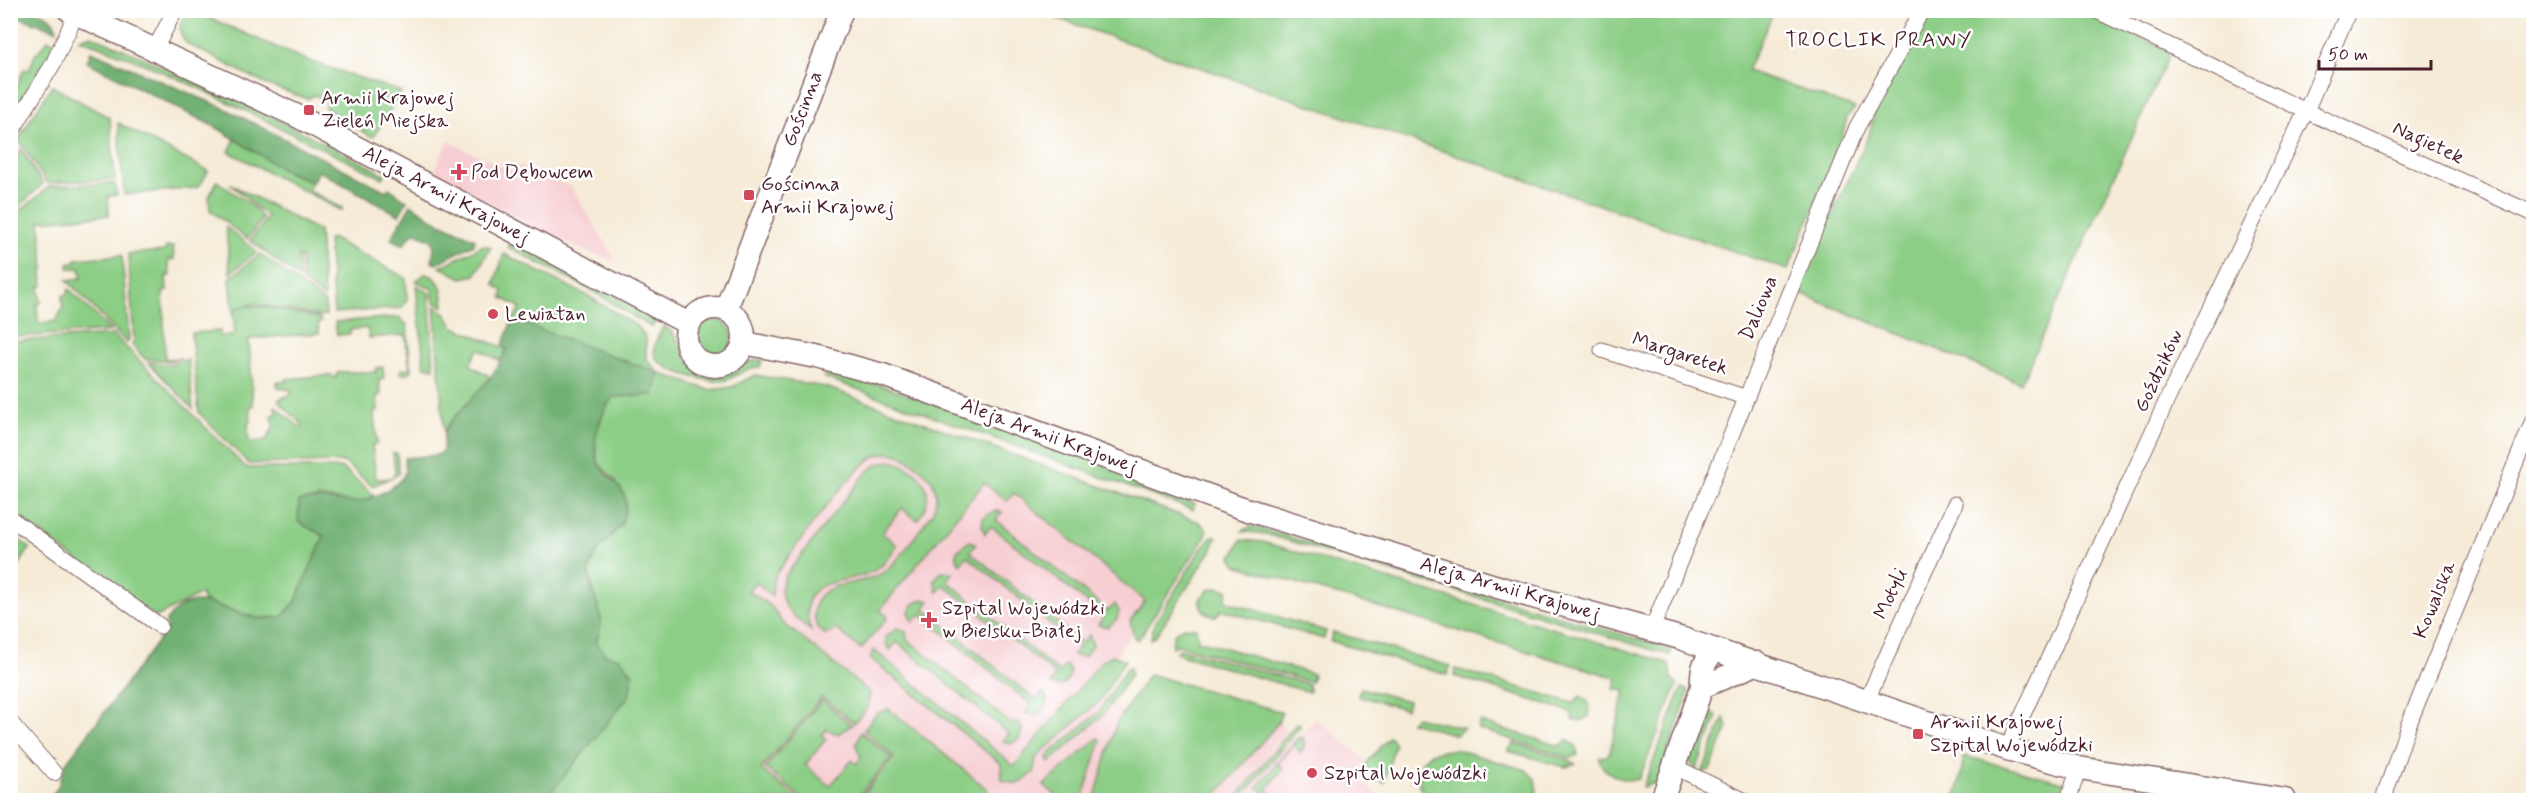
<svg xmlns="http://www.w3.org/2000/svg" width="2544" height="811" viewBox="0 0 2544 811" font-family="Mynerve,sans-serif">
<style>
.built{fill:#f7cfd3}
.green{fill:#8cce86;stroke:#6b7658;stroke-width:1.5}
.forest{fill:#71b173;stroke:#5e684f;stroke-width:1.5}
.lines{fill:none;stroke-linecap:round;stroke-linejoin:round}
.street-casing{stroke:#866667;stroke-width:17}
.secondary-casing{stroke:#866667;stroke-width:25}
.street{stroke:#fff;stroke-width:15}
.secondary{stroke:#fff;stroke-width:22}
.poi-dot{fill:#d1495b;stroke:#fff;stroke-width:2}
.labels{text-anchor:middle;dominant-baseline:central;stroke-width:5;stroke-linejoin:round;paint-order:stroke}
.poi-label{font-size:20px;fill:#4a1f2b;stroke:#fff;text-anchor:start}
.street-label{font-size:20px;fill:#4a1f2b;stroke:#fff}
.neighbourhood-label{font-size:21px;letter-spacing:1.5px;fill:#4a1f2b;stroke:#fff}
</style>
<rect width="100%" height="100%" fill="#fff"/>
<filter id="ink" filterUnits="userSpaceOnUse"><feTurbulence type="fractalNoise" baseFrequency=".0167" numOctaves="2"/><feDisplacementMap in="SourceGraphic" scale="12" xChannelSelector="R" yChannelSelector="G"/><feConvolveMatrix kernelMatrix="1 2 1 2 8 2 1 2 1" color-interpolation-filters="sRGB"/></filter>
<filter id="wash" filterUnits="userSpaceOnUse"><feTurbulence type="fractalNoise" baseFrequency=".008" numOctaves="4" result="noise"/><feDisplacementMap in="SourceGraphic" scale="24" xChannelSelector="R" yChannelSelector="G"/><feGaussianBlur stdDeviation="1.35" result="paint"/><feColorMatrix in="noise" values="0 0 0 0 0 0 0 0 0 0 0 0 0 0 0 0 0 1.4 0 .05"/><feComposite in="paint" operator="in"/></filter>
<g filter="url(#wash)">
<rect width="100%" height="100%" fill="#f5ebd7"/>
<!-- built -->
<g class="built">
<path d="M448,141L516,173L520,165L571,187L617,262L583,251L541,231L434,172Z"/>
<path d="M854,424L1183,556L1094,690L1123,711L1159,714L1229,779L1278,723L1296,739L1316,718L1366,760L1354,775L1385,800H574Z"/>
</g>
<!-- green -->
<g class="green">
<path d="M186,11H207L205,16L306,60L401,92L374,136H370L325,108L326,101L315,95L307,99L265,84L186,43C177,31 179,24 186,11Z"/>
<path d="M1036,11H1774L1747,71L1855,108L1847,117L1841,142L1788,270Z"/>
<path d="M1931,11H2080L2171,51L2021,383L1796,292L1869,135L1876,106Z"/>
<path d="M91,35L231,96L385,174L383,178C282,131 185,75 79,39Z"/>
<path d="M48,40L54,42L55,46L11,120V99L24,69L29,70L35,55Z"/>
<path d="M52,86L110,118L115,179L47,183L18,139Z"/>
<path d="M118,123L208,171L201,184L195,188L124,195Z"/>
<path d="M235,139L285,171L312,182L308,190L342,208V211L229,152Z"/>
<path d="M21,149L43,184L11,214V170Z"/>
<path d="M217,181L252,206L263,218L247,239L210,210L209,197Z"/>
<path d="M115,183L117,195L108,196L109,215L40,221L44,270L42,271L43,286L39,287L41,303L37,304L38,323L56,321L63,308L62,296L66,295L69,289L111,331L11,337L12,218L50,186Z"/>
<path d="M230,184L319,231L324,298L303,282L301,257H298L300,279L250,240L268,217Z"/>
<path d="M226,227L257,252L230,273Z"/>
<path d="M331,238L406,278L407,299L402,308L334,313L328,240Z"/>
<path d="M512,242L638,309L655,321L652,328L591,290L508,247V244Z"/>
<path d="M484,245L491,247L475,275L462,278L440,267Z"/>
<path d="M166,247H173L174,259L168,260L170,276H166L167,291L163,292L165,359L182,358L172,361L145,359L132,345L134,340L128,254L165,251Z"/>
<path d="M260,254L325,303L326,315L320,316L255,304L233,309L230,278Z"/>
<path d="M504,254L588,296L637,326L646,338V358L659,373L709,390L732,387L755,375L826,387L1199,522L1207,530L1206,535L1138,640L1134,637L1130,621L1145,601L1014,493L1007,501L984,483L880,610L888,617L861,649L836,629L826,635C818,630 814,622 814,612C815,578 860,587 881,574C899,563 918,531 932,513C939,498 937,483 924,472C911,460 896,449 878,455C853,464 797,546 778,571L773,580L772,596L756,582L748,591L771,606L782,622L870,693L867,708L854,723L822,697L761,769L799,800H545L577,757L606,655L596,642L601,620L589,572L598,548L622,525L616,481L598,463L595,437L606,406L613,397L654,395C624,378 541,320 511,324L520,307L502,298L503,291L494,284Z"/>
<path d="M122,255L129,340L127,343L67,280L82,278L80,268H68V263H76V259Z"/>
<path d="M425,274C442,277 443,292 444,307L434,302L432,289L416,281Z"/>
<path d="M416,285L429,293L434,368L424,366Z"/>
<path d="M248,306L263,307L320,318L321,322L318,323L319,333L249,339L253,406H250L251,422L248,423L249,442L266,440L273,428L272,415L276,414L275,406L301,428L303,425L279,402V399L292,394V390L278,388L277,382H286V379L332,375L333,378H336L338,372H376V368L383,367L384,379L379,380L381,395L377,396L378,411L374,412L377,444L372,445L376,479L392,478L395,472L393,453H397L399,474L372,486L344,462L249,464L199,413L191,333L220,331V337L235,335L233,311Z"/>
<path d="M434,306L444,312L454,327L507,349L501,361L478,349L470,365L491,377L444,432Z"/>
<path d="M399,317L407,325L411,370L408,374H401L400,370L410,368L405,335L369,338L367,328L350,330V334L337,335L335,322Z"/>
<circle cx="715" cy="337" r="17"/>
<path d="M664,326C688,340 680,375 717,374C734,373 742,360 762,360L760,367C746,366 736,378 722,381C708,383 659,370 655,356C652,344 659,335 664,326Z"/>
<path d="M114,335L243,465L248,468H342L375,496L356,503L318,497L313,529L324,536L295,603L281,617L257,618L203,601L201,594L156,617L11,512V341Z"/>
<path d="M188,359L193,409L148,362L172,365Z"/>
<path d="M828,373L881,385L1090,459L1157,491L1195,504L1193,510L823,377Z"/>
<path d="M889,461C920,466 941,494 917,520L902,508L882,533L897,545C892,553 887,562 880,567C850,589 792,569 811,631C792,615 773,602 785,576L865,474L876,465Z"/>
<path d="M995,510L1002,512L996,520L1108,611L1115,604L1119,611L1117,619L1108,627L1098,625L1104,616L991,526L985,534L982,527L983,518Z"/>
<path d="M1252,526L1672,649L1670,655L1266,534L1242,531Z"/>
<path d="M11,534L30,548L11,578Z"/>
<path d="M1214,535L1217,537L1211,551L1155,637L1151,639L1153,626L1203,546Z"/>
<path d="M1241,540L1263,542L1669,663L1671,677L1677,685L1639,779C1626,783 1600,773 1599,758L1609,755L1625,691L1614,689L1617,678L1236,565L1232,557Z"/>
<path d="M970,541L976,544L970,552L1083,643L1089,635L1093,645L1084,657L1073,655L1079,647L967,556L960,564L957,559V551Z"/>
<path d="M942,571L953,573L947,581L1059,672L1066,665C1074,673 1068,683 1059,686L1050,684L1056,675L944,585L937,592L934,580Z"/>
<path d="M1219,588L1228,590L1225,601L1326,631L1324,639L1222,610L1215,617C1205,613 1200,610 1200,599L1210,589Z"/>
<path d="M923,599L930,601L924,609L1036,700L1043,692C1052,702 1045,712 1034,716L1025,713L1032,705L920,614L913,622L909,611L914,604Z"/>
<path d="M1183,627L1196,628L1198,640L1313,674L1311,682L1178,645L1172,647L1174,634Z"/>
<path d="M897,628L906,631L907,639L1010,723L1018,722L1022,729L1019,740L1010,744L1003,741L1009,734L897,642L890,650L886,644V637Z"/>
<path d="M1333,632L1450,666L1447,675L1330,641Z"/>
<path d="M1180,649L1308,684L1309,692L1180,655L1176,652Z"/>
<path d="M874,650L1014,766L1102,661L1112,655L1125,660L1100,701L1043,751L1036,758L1034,773L1017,784L1002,780L1001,764L870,658Z"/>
<path d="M1130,668L1131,675L1102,716L1049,763L1047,757L1049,754L1099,712L1126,669Z"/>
<path d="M1456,669L1573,703L1580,696L1589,703V716L1583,720L1574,721L1571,712L1454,676Z"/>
<path d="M1149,674L1282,712L1278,723L1212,800H1094L1116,724Z"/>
<path d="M1361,688L1408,701L1406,709L1358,696Z"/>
<path d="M1682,688L1689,691L1660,776L1654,783L1643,787Z"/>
<path d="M822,700L852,725L838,734L826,730L822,735L826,739L805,765L830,786L852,760L856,764L861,758L856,745L861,732L891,757L855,800H804L765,768Z"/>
<path d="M889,709L987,789L991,800H858L894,757L864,730L877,713Z"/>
<path d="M1714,714L1717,716L1696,770L1689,760L1706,716Z"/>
<path d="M1415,717L1420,718L1464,728L1456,735L1411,722Z"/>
<path d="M1724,718L1728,727L1710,770L1702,773Z"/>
<path d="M1480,722L1560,746L1567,740L1577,747L1578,755L1570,758L1478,729Z"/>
<path d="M1297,723L1301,725L1240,800H1234Z"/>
<path d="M1299,737L1304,739V747L1301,752L1293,745L1278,764L1283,769L1267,789L1270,793L1268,795L1257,787Z"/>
<path d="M1389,737L1395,743L1384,783L1365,768V765Z"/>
<path d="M1098,738L1101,740L1082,800H1061L1044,785Z"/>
<path d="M1514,743L1568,760L1576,764L1565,767L1508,751Z"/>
<path d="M1455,749L1526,770L1535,779L1537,793L1527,800H1431L1419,786L1420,763L1431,753Z"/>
<path d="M1964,756L2071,784L2064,800H1954L1959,786Z"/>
</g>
<!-- forest -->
<g class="forest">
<path d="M10,11C29,10 51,8 57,30L11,15Z"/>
<path d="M91,51L226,109L386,191L389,188L407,201L399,215L319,171L312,182L285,171L219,129L87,62Z"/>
<path d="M411,204L436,221L475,239L474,244L436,264L432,262L434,247L432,240L414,232L403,245L391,239Z"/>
<path d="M522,323L659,373L654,395L613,397C600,414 590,441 598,462C604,477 625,485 626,503C627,533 595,542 589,570C587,585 600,604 601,619C602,626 598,635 596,642L606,655L620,658L633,674L629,696L545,800H48L58,787L66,763L167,629L166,621C193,582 225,614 257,618C265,619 274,618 281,617L295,603L324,536L298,522L299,501C323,496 332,502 354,502C368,502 402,485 405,472C406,468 404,462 404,458L437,455L443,451L444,432L450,422L491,377L507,349L502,347L511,324Z"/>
</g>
</g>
<g filter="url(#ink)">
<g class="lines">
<!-- street casing -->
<g class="street-casing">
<g id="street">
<path d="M2095,10L2306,111L2534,214"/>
<path d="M155,49L175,10"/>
<path d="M10,134L53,64L76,14"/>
<path d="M1602,350L1744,397"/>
<path d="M10,518L160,626"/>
<path d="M1652,629L1857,127L1922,10"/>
<path d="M1866,702L1955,504"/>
<path d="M10,722L54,773"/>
<path d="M2007,749L2168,398L2306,111L2349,10"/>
<path d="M1675,767L1743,800"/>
<path d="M2068,800L2079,768"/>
<path d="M2383,800L2408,726L2534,418"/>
</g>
</g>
<!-- secondary casing -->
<g class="secondary-casing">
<g id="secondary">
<path d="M69,10L297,116L689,324"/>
<circle cx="715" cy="337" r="29"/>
<path d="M726,309L842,10"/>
<path d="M744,343L817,357L883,375L1242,508L1501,588L1680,638L2007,749L2079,768L2285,800"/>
<path d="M1702,687L1758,663"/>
<path d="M1662,800L1702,687C1701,669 1703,662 1716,650"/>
</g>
</g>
<!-- street -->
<use href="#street" class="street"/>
<!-- secondary -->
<use href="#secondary" class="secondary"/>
</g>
</g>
<!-- markers -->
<g class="poi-dot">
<rect x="303" y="104" width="12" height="12" rx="3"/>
<path d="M456 163h6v6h6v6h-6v6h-6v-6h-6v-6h6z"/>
<rect x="743" y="189" width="12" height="12" rx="3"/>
<circle cx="493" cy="314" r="6"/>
<path d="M926 611h6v6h6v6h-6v6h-6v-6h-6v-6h6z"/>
<rect x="1912" y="728" width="12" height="12" rx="3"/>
<circle cx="1312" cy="773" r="6"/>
</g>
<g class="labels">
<!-- poi labels -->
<g class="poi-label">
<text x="321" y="98">Armii Krajowej<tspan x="321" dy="23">Zieleń Miejska</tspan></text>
<text x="471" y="172">Pod Dębowcem</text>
<text x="761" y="184">Gościnna<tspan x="761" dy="23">Armii Krajowej</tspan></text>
<text x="505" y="314">Lewiatan</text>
<text x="942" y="608">Szpital Wojewódzki<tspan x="942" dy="23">w Bielsku-Białej</tspan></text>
<text x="1930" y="722">Armii Krajowej<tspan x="1930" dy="23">Szpital Wojewódzki</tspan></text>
<text x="1324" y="773">Szpital Wojewódzki</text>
</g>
<!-- street labels -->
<g class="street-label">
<text transform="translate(803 109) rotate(-69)">Gościnna</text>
<text transform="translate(2428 143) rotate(25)">Nagietek</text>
<text transform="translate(446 195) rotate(28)">Aleja Armii Krajowej</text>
<text transform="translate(1759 308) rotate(-67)">Daliowa</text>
<text transform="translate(1680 354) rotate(18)">Margaretek</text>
<text transform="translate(2159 371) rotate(-65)">Goździków</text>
<text transform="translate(1049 436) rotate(20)">Aleja Armii Krajowej</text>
<text transform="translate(1510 589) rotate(16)">Aleja Armii Krajowej</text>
<text transform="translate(1891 594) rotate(-65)">Motyli</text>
<text transform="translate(2435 600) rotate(-68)">Kowalska</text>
</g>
<!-- neighbourhood labels -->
<g class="neighbourhood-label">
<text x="1879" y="40">TROCLIK PRAWY</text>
</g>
</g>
<!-- margin -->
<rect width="2544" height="811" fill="none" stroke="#fff" stroke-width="36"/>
<!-- scale -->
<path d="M2319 60v9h112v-9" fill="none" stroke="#4a1f2b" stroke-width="3"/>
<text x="2328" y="60" font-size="18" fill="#4a1f2b" stroke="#ffffff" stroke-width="4.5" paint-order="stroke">50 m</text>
</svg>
